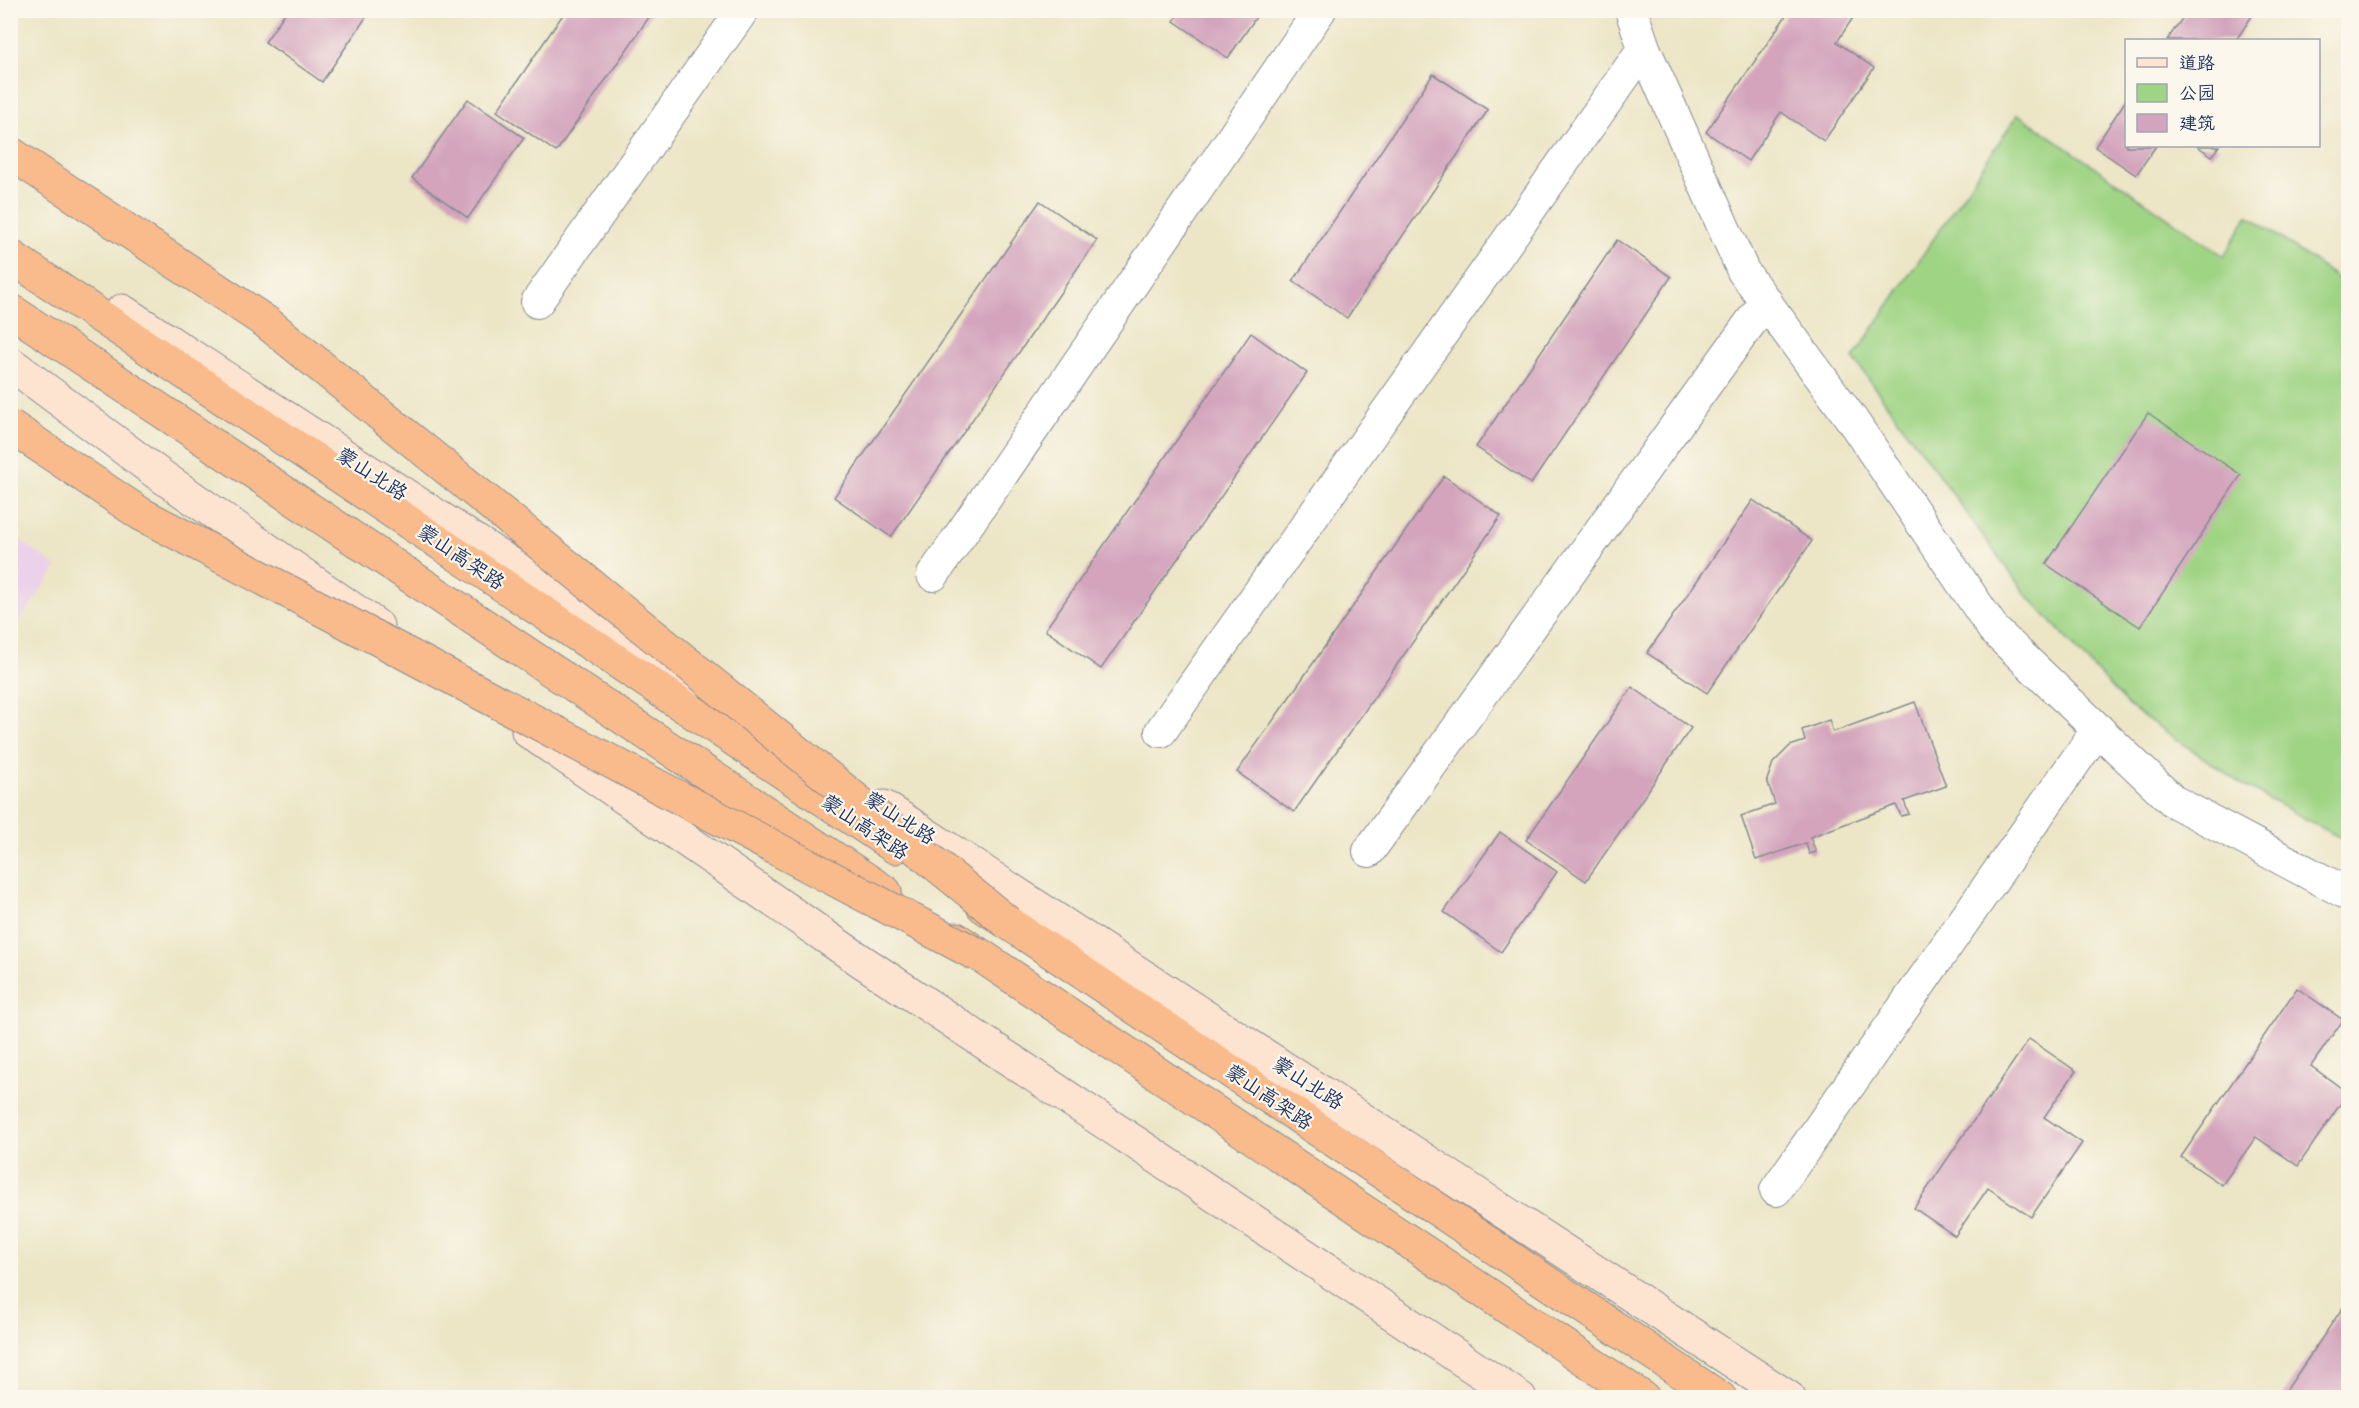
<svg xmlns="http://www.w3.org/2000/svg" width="2359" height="1408" viewBox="0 0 2359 1408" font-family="'Comic Neue','LXGW WenKai TC',sans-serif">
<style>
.built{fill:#ecd1ea}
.green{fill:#a0d485;stroke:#5e8272;stroke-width:1.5}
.building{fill:#d3a4bc}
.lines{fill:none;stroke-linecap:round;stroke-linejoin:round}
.street-casing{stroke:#848a92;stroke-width:34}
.secondary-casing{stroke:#848a92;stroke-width:35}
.highway-casing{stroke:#848a92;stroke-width:35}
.street{stroke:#fff;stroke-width:32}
.secondary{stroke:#fde4d1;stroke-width:33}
.highway{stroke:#fabb8c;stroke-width:33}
.highway-bridge-casing{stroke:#848a92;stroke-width:35;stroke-linecap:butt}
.highway-bridge{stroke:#fabb8c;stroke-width:33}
.labels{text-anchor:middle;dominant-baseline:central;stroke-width:4.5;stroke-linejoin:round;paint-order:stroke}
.street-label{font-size:20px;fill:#1b2f5e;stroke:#fbf7ec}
</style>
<rect width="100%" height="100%" fill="#fbf7ec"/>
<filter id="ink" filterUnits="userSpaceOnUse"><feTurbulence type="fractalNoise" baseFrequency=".0167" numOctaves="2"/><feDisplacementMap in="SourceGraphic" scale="12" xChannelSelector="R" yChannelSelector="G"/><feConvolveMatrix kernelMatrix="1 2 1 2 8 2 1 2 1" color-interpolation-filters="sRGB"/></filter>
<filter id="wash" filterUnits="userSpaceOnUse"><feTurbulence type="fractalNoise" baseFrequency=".008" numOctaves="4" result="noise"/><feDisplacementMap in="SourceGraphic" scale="24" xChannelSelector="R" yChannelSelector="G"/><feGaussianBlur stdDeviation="1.35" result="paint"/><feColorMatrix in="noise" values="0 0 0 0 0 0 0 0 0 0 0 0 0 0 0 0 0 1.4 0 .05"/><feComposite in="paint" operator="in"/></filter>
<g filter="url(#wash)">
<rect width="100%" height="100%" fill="#ece5c6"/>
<!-- built -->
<path class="built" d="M11,534L57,567L11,633Z"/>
<!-- green -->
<path class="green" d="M2018,114L2224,256L2248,215L2348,286V842L2243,785L2127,705L2025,593L1853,358Z"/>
<g id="blocks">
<!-- building -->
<g class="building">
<path d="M287,10H371L322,82L265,42Z"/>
<path d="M566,10H654L556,152L497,111Z"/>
<path d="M1181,10H1261L1228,58L1174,21Z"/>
<path d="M1790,10H1858L1837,42L1874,68L1824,141L1781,112L1748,161L1706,132Z"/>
<path d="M2188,10H2256L2236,40H2167Z"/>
<path d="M1433,74L1488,110L1347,318L1293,281Z"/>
<path d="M468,99L524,138L468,218L412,178Z"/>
<path d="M2126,100V146H2156L2136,175L2095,147Z"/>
<path d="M2197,146H2219L2212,156Z"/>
<path d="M1040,201L1097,240L891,537L834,497Z"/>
<path d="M1617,240L1671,277L1531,484L1476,447Z"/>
<path d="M1251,333L1307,373L1101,669L1045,630Z"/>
<path d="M2148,413L2241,475L2140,627L2046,564Z"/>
<path d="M1444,476L1501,516L1294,812L1237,772Z"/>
<path d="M1753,500L1812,541L1707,693L1647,653Z"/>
<path d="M1632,687L1691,728L1586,881L1526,840Z"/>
<path d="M1915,702L1946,786L1904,801L1909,814L1901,816L1896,805L1810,837L1816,852L1809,854L1806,843L1756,860L1741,816L1775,804L1767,780L1773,763L1790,746L1805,741L1802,730L1829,720L1833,732Z"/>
<path d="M1500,832L1557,872L1501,952L1444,912Z"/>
<path d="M2297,988L2343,1020L2311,1066L2348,1093L2298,1166L2256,1137L2222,1185L2181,1157Z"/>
<path d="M2029,1039L2076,1071L2044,1117L2082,1143L2031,1217L1988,1188L1955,1236L1914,1208Z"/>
<path d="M2348,1300V1398H2281Z"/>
</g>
</g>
</g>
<g filter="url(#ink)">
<use href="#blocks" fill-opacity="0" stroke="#848a92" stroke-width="1.5"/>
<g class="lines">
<!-- street casing -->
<g class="street-casing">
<g id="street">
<path d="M1631,10L1644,48L1743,271L1850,417L1994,630L2173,801L2348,894"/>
<path d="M537,302L743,10"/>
<path d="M933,575L1320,10"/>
<path d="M1161,731L1644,48"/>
<path d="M1369,851L1766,301"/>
<path d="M1776,1190L2098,729"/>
</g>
</g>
<!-- secondary casing -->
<g class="secondary-casing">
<g id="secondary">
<path d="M122,311L692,682"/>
<path d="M10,363L157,473L377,626"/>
<path d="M528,731L845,950L1520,1398"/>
<path d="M884,807L1789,1398"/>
</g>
</g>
<!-- highway casing -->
<g class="highway-casing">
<g id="highway">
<path d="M10,256L895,847"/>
<path d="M10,310L885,892"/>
<path d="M983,906L1720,1398"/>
<path d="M956,939L1643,1398"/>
</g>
</g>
<!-- street -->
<use href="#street" class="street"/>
<!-- secondary -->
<use href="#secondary" class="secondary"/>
<!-- highway -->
<use href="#highway" class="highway"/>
<!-- highway-bridge casing -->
<g class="highway-bridge-casing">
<g id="highway-bridge">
<path d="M10,153L266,322L1007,922"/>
<path d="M10,426L141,514L978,955"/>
</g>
</g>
<!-- highway-bridge -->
<use href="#highway-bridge" class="highway-bridge"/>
</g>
</g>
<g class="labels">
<!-- street labels -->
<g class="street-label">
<text transform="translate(372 474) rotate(33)">蒙山北路</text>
<text transform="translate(461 557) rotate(34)">蒙山高架路</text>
<text transform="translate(900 818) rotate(33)">蒙山北路</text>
<text transform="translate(865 827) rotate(34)">蒙山高架路</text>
<text transform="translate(1308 1083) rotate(33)">蒙山北路</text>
<text transform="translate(1269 1097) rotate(34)">蒙山高架路</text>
</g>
</g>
<!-- margin -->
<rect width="2359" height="1408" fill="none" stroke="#fbf7ec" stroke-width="36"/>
<!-- legend -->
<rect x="2125" y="39" width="195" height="108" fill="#fbf7ec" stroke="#a1a7b3" stroke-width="1.5"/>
<rect x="2137" y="58" width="30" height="9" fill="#fde4d1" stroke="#a1a7b3" stroke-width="1.5"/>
<text x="2179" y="69" font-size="18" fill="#1b2f5e">道路</text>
<rect x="2137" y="84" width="30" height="18" fill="#a0d485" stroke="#a1a7b3" stroke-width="1.5"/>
<text x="2179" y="99" font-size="18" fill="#1b2f5e">公园</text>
<rect x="2137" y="114" width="30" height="18" fill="#d3a4bc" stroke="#a1a7b3" stroke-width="1.5"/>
<text x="2179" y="129" font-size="18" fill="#1b2f5e">建筑</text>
</svg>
